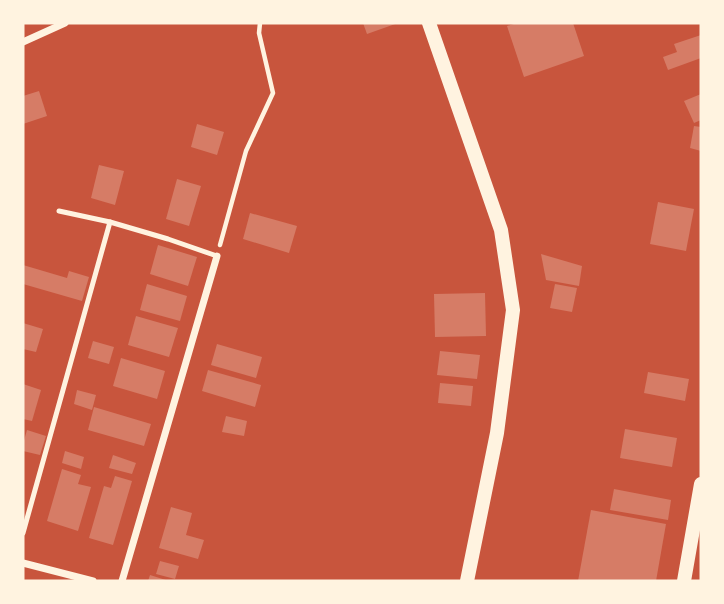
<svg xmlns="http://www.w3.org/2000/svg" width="724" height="604" viewBox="0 0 724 604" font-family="'Nunito Sans',sans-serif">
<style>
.building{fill:#d67c66}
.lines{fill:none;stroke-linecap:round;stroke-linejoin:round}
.path{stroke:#fff3e0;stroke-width:4.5}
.service{stroke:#fff3e0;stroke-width:5}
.minor{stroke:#fff3e0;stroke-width:7}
.secondary{stroke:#fff3e0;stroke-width:14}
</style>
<rect width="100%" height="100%" fill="#c8553d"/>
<!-- building -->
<g class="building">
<path d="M363,23H398L367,34Z"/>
<path d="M517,23H573L584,56L524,77L507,26Z"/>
<path d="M701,35V58L668,70L663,57L677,52L674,44Z"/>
<path d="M39,91L47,116L23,124V96Z"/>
<path d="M701,94V120L694,123L684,101Z"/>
<path d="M197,124L224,132L217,155L191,147Z"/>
<path d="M694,126L701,127V151L690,148Z"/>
<path d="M99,165L124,171L115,205L91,198Z"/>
<path d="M177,179L201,186L189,226L166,219Z"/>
<path d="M658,202L694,209L686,251L650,244Z"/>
<path d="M250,213L297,226L289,253L243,239Z"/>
<path d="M158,245L197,257L188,286L150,274Z"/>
<path d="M541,254L582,266L579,286L546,280Z"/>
<path d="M23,265L67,278L69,271L89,277L82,301L23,284Z"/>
<path d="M147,284L187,296L180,321L140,310Z"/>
<path d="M555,284L577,288L572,312L550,308Z"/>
<path d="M485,293L486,336L435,337L434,294Z"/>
<path d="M136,316L178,328L169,357L128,345Z"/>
<path d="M23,323L43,329L36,352L23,349Z"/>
<path d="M93,341L114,347L109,364L88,358Z"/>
<path d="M217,344L262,357L256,378L211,365Z"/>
<path d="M440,351L480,355L477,379L437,375Z"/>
<path d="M121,358L165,371L157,399L113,386Z"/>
<path d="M208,370L261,385L255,407L202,391Z"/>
<path d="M648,372L689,379L685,401L644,393Z"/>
<path d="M440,383L473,386L471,406L438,403Z"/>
<path d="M23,384L41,390L32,421L23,419Z"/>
<path d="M77,390L96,395L92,410L74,404Z"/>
<path d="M94,407L151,424L144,446L88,430Z"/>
<path d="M226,416L247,421L244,436L222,432Z"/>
<path d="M625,429L677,438L672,467L620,458Z"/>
<path d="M27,430L46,436L40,455L23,451V444Z"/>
<path d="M65,451L84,457L81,469L62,463Z"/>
<path d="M113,455L136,463L132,474L109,468Z"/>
<path d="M62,469L81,475L78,484L91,487L78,531L47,521Z"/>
<path d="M115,476L132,481L113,545L89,538L104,486L111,488Z"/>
<path d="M614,489L671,500L668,520L610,510Z"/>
<path d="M171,507L192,513L186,535L204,540L198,559L159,548Z"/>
<path d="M591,510L666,524L656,581H578Z"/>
<path d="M160,561L179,566L175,579L156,574Z"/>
<path d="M150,575L169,581H148Z"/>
</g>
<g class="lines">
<!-- path -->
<path class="path" d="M220,245L246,151L273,93L259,33L260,23"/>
<!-- service -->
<g class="service">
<path d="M59,211L110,222L168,239L217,256"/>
<path d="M23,533L110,222"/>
</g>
<!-- minor -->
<g class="minor">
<path d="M23,42L65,23"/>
<path d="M23,563L93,581"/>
<path d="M122,581L217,256"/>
</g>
<!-- secondary -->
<g class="secondary">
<path d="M429,23L501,230L513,310L497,433L467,581"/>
<path d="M684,581L701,484"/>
</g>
</g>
<!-- border -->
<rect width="724" height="604" fill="none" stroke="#fff3e0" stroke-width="49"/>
</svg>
